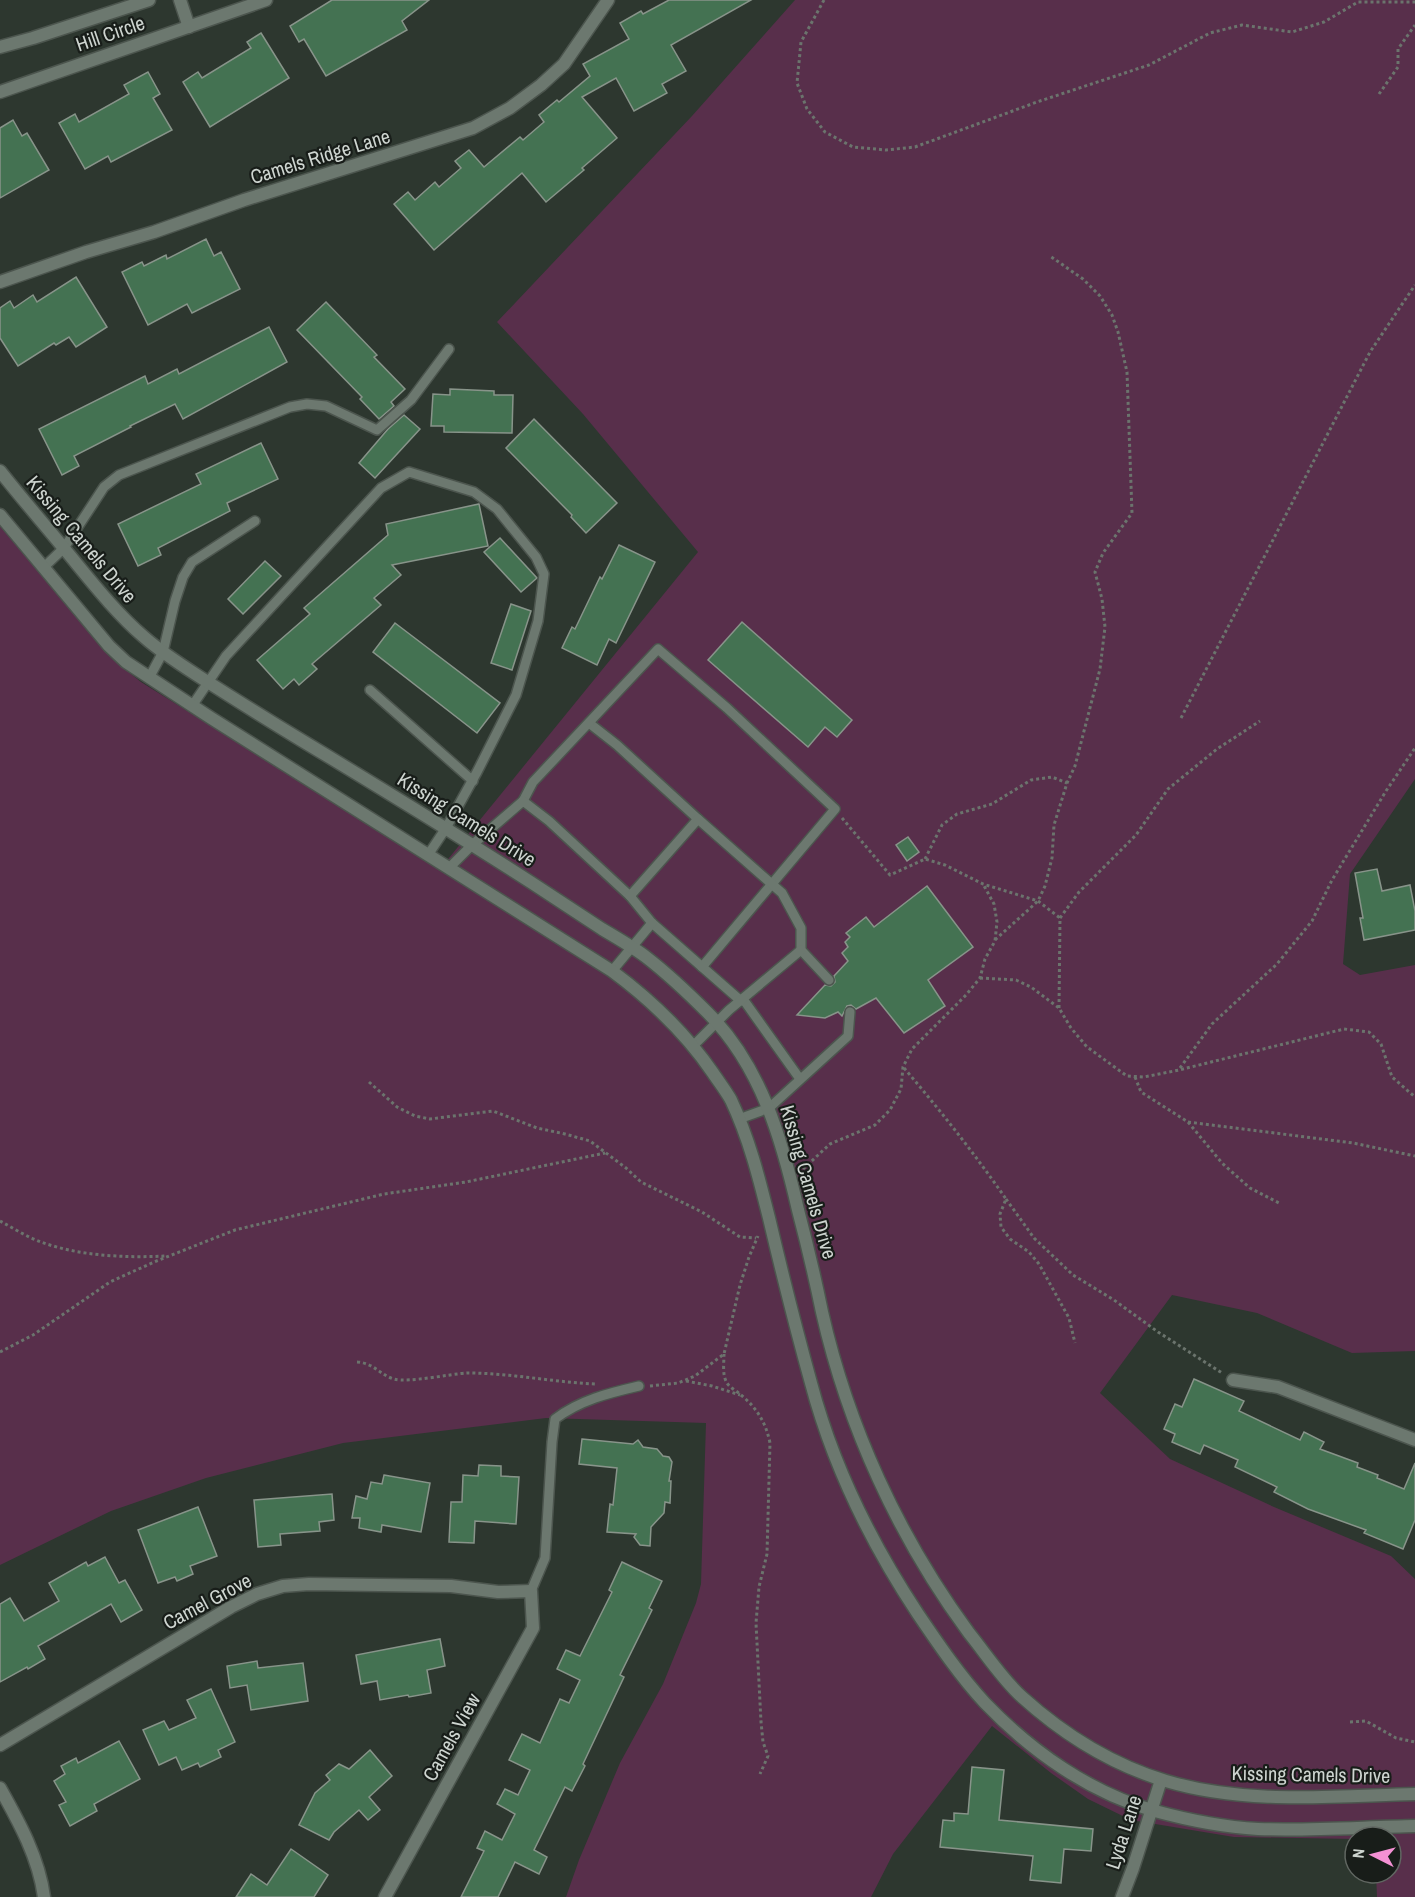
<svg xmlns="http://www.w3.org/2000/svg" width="1415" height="1897" viewBox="0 0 1415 1897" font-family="'Archivo Narrow',sans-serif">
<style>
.green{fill:#582f4b}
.building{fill:#447252;stroke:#88948a;stroke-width:1.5}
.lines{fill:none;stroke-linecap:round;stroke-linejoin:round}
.lane-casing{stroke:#4c554e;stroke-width:12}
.street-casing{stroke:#4c554e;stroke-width:15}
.path{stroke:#6b746d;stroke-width:3;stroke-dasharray:3 3;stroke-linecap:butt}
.lane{stroke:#6c786f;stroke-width:9}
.street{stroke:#6c786f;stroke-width:12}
.labels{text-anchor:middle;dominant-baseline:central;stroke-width:4.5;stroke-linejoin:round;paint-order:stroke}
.street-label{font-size:20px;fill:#ced5d0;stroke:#181d19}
</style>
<rect width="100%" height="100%" fill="#2d372f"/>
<!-- green -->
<path class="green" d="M795,0H1415V779L1350,874L1343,964L1360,975L1415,965V1351L1352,1353L1257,1313L1172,1295L1100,1393L1170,1459L1274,1507L1391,1556L1415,1579V1897H1377L1376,1873H1391V1837H1355V1839L1234,1837L1131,1820L1088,1799L1051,1773L992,1726L893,1854L871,1897H566L579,1860L620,1763L663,1684L696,1603L701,1584L706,1423L546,1418L343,1443L206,1478L111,1511L0,1565V526L111,658L141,682L440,869L698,552L583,414L497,322L692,116Z"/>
<!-- building -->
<g class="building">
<path d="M332,0H429L402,21L407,30L326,76L304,39L299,42L290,26Z"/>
<path d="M669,0H751L671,45L686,71L662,84L667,93L634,111L616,78L582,97L617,138L582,168L584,170L546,202L522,173L434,250L394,204L408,192L415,200L435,182L439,187L461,168L455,161L469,150L484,167L520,137L523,140L544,122L539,115L557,100L559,102L590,76L583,64L629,39L620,23L641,11L643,14Z"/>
<path d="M261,33L289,78L210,127L183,82L198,72L202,78L251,48L247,42Z"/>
<path d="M148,72L160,94L153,98L172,130L111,162L108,156L85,169L59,123L75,114L79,122L129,94L124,85Z"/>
<path d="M13,120L22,136L27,133L49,170L0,198V128Z"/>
<path d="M206,239L214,256L221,252L240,289L192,313L187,304L148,325L122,272L142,262L144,266L166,255L167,259Z"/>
<path d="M76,277L107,327L76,347L69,337L56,345L54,343L18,366L0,338V308L10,301L14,308L33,295L37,302Z"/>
<path d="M326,302L377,355L374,357L405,389L391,402L394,406L379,419L360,399L362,397L297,330Z"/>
<path d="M269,327L287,362L183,419L175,404L130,426L131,427L74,456L79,466L62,475L39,429L145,376L148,384L177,369L179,374Z"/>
<path d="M450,389L494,391V395H513L512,433L444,432V426H431L433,394L450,395Z"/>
<path d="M404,415L420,429L375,478L359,463L388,429Z"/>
<path d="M534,419L617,503L586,533L571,517L572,515L506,448Z"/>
<path d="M261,443L278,479L227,503L230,511L158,548L161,555L138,566L118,524L201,484L196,474Z"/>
<path d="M479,504L488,546L392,565L401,575L374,598L381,605L312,664L317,669L299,685L294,679L283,689L257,660L310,614L304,608L388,535L386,524Z"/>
<path d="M500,538L537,578L521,592L484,552Z"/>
<path d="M619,545L655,562L616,643L609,639L597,665L562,648L572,627L575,629L600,577L602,579Z"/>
<path d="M265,561L281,576L243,614L228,599Z"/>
<path d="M511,604L531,611L512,670L491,663Z"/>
<path d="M742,622L852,720L837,737L825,727L808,747L708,660Z"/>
<path d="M395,623L500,703L477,733L373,652Z"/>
<path d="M908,837L919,852L907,861L896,845Z"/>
<path d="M1377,869L1382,891L1410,885L1415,911V930L1364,940L1360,918H1363L1355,873Z"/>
<path d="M927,886L973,947L928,980L945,1006L904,1033L876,998L856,1009L851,1005L847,1006L842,1016L838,1012L825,1018L797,1015L825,985L831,986L835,982L834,976L848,961L842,953L848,947L845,942L850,937L846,933L866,917L874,927Z"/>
<path d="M1194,1379L1244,1401L1239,1411L1300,1440L1304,1432L1324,1442L1320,1449L1358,1463L1357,1467L1378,1475L1377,1478L1404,1489L1415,1463V1520L1403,1549L1364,1533L1366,1530L1308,1509L1274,1492L1277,1487L1235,1467L1238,1460L1204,1445L1200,1454L1172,1442L1175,1434L1164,1429L1175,1404L1182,1407Z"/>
<path d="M582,1439L633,1444L638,1440L643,1447L657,1449L663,1456L669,1457L672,1462L669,1481H671L670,1503L665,1502L664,1513L651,1527L650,1546L640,1545L634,1537L636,1534L607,1532L610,1504L613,1505L617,1468L579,1464Z"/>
<path d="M479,1465L501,1466V1476L519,1477L516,1524L475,1521L474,1543L449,1542L451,1502H462L463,1475L478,1476Z"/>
<path d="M384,1475L430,1483L421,1532L382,1525L381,1532L359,1528L360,1518H352L356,1496L367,1499L371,1482L382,1484Z"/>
<path d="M332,1494L334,1520L319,1522L320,1531L280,1534L281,1545L258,1547L254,1500Z"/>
<path d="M198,1507L217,1556L190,1566L193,1574L177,1581L175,1577L158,1583L138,1530Z"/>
<path d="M105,1557L119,1583L125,1580L142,1610L121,1622L111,1604L38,1646L45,1659L28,1669L27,1667L0,1682V1604L10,1598L24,1621L59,1601L49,1583L86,1562L88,1566Z"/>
<path d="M622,1562L662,1581L649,1608L652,1610L620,1675L624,1677L583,1764L585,1766L572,1791L565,1787L534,1850L547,1857L539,1874L515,1862L498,1897H461L484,1851L477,1848L485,1831L502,1840L515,1814L497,1804L505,1789L518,1795L530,1770L509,1760L522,1734L540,1743L560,1699L569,1703L580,1680L557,1669L566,1650L580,1656L612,1592L609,1590Z"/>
<path d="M440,1639L445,1666L427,1670L431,1693L409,1697L408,1695L380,1700L377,1681L361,1684L356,1655Z"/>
<path d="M257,1661L258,1668L303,1663L308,1701L251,1710L247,1685L230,1688L227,1666Z"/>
<path d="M211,1689L235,1742L218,1750L221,1757L200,1767L198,1763L182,1770L176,1757L159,1765L143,1730L164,1721L169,1730L196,1718L187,1700Z"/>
<path d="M119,1741L140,1779L94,1804L97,1811L70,1826L59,1805L66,1802L54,1781L65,1774L61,1766L76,1758L78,1763Z"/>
<path d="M370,1750L392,1776L369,1797L380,1810L368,1820L359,1810L334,1832L329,1840L299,1825L315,1793L330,1780L326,1775L339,1764L349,1769Z"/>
<path d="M972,1767L1004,1770L999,1820L1093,1829L1091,1851L1064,1849L1061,1883L1030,1880L1033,1856L940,1847L943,1820L954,1821V1813L968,1814Z"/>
<path d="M291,1849L328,1875L314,1897H236L251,1874L267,1885Z"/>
</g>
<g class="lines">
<!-- lane casing -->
<g class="lane-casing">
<g id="lane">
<path d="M43,568L64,548L104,487L119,475L290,407L307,404L326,406L377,430L411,400L449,349"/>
<path d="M149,678L163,652L175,601L183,577L192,562L255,521"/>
<path d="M370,690L473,781"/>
<path d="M192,706L226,656L381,488L409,472L474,492L497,509L536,557L544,574L538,621L516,695L477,772L446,828L428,855"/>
<path d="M589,723L617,745L698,819"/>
<path d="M523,801L533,782L658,649L727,708L835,809L702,967"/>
<path d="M449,868L472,845L523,801L549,821L630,896"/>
<path d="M652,923L741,1001"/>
<path d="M612,971L652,923L630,896L698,819L782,893L801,928V950L829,980"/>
<path d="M743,999L800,1079"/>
<path d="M693,1046L729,1010L801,950"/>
<path d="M739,1119L769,1108L848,1036L850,1012"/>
<path d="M531,1591L545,1558L552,1442L555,1419C580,1400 609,1393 639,1386"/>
</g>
</g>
<!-- street casing -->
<g class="street-casing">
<g id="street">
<path d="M180,0L189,27"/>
<path d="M0,47L33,38L149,0"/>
<path d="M0,92L266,0"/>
<path d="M0,282L86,252L154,232L244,200L473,128L510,108L541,85L564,64L608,0"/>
<path d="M0,471C22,499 45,525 67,552C91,581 115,612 144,637C162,653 183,666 203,679C236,700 268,720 301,740C379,787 456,834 532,883C555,898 579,914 602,929C617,938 633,947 646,957C668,974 689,994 708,1013C761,1066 782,1140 798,1210C807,1244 815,1278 822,1312C848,1427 899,1538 969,1633C986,1654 1002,1679 1022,1697C1063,1734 1113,1765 1166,1781C1246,1805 1333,1796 1415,1794"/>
<path d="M0,515L109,646L126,662L211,718L612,971C651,1000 685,1032 713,1073C719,1082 726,1091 731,1100C749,1138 759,1178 769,1218C782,1273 796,1329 811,1383C833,1466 871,1543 918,1614C939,1645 960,1676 985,1703C1031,1751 1090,1793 1155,1811C1188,1820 1223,1827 1258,1829C1310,1831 1363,1827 1415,1826"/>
<path d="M1233,1380L1278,1387L1415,1440"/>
<path d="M0,1745L231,1607L257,1594L283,1586L309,1584L451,1586L498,1592L531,1591L533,1628L385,1897"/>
<path d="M0,1788C19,1822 39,1858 44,1897"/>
<path d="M1122,1897L1133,1868L1161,1780"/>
</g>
</g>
<!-- path -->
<g class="path">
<path d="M824,0L801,42L797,83L807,109L825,132L853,147L886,150L915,147L1037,102L1149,65L1210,33L1242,25L1292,32L1324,22L1358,2H1415"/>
<path d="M1379,94L1398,67V49L1415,25"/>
<path d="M1181,718L1370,352L1415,285"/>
<path d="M842,818L890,875L925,859L945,865L983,884L1038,901L1060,918"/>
<path d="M925,859L942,825L957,814L992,804L1031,780L1052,777L1067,783"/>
<path d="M995,940L1038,901L1045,886L1052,858L1054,825L1067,783L1075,766L1100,669L1105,627L1102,599L1095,572L1103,553L1132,513L1127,372L1118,332L1112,315L1100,296L1083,279L1050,256"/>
<path d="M980,978L1016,980L1031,987L1059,1008L1071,1028L1087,1047L1127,1076L1144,1077L1179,1070L1344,1029L1369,1032L1381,1044L1392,1077L1415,1097"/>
<path d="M1059,1008L1060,918L1079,892L1136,835L1168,789L1217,749L1260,721"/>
<path d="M904,1068C940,1110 974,1153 1006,1199L1000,1214L1001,1227L1010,1239L1029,1252L1039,1264L1069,1318L1075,1343"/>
<path d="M1180,1068L1212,1024L1277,964L1312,921L1332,880L1386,791L1415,748"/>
<path d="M1135,1077L1141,1092L1188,1122L1222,1163L1250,1188L1279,1203"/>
<path d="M369,1082L397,1107L415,1116L430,1119L493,1111L537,1128L565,1134L590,1141L626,1168L641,1182L702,1212L740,1237L756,1238"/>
<path d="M1188,1122L1353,1143L1415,1156"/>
<path d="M803,1169L830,1144L875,1125L890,1110L901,1089L903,1067L912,1049L966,995L980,978L985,959L995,941L997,922L994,904L983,884"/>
<path d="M1006,1199L1034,1238L1073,1275L1114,1300L1158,1332L1222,1373"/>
<path d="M0,1221C13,1228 27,1237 41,1242C79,1256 125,1258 165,1256"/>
<path d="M0,1352L33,1335L110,1282L154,1262L235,1230L384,1194L466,1182L605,1153"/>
<path d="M724,1354C724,1363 722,1375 727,1383C730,1388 737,1391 741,1395C757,1408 766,1423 770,1443L767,1554L759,1587L756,1623L761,1722L763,1742L768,1756L760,1774"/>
<path d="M357,1362C374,1363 380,1375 394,1379C408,1383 450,1374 467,1373C510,1373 552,1382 595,1384"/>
<path d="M686,1381L712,1386L740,1395"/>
<path d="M650,1386L678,1383L695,1376L724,1354L740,1285L749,1257L758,1236"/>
<path d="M1350,1722L1366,1721L1396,1738L1415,1742"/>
</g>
<!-- lane -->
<use href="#lane" class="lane"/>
<!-- street -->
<use href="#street" class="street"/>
</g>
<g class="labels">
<!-- street labels -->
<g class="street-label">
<text transform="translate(110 33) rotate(-19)">Hill Circle</text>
<text transform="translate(320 156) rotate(-17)">Camels Ridge Lane</text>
<text transform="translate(82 539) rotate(50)">Kissing Camels Drive</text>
<text transform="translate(467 819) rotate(32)">Kissing Camels Drive</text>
<text transform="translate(809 1182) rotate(74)">Kissing Camels Drive</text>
<text transform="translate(207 1601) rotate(-28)">Camel Grove</text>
<text transform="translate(451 1737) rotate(-61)">Camels View</text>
<text transform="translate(1311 1774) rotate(1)">Kissing Camels Drive</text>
<text transform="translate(1123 1832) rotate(-72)">Lyda Lane</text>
</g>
</g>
<!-- north arrow -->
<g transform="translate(1373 1855) rotate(276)"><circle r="28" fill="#181d19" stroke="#616762" stroke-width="1.5"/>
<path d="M0-4.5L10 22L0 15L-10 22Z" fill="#f491d4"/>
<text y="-9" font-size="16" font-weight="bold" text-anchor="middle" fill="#ced5d0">N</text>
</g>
</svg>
